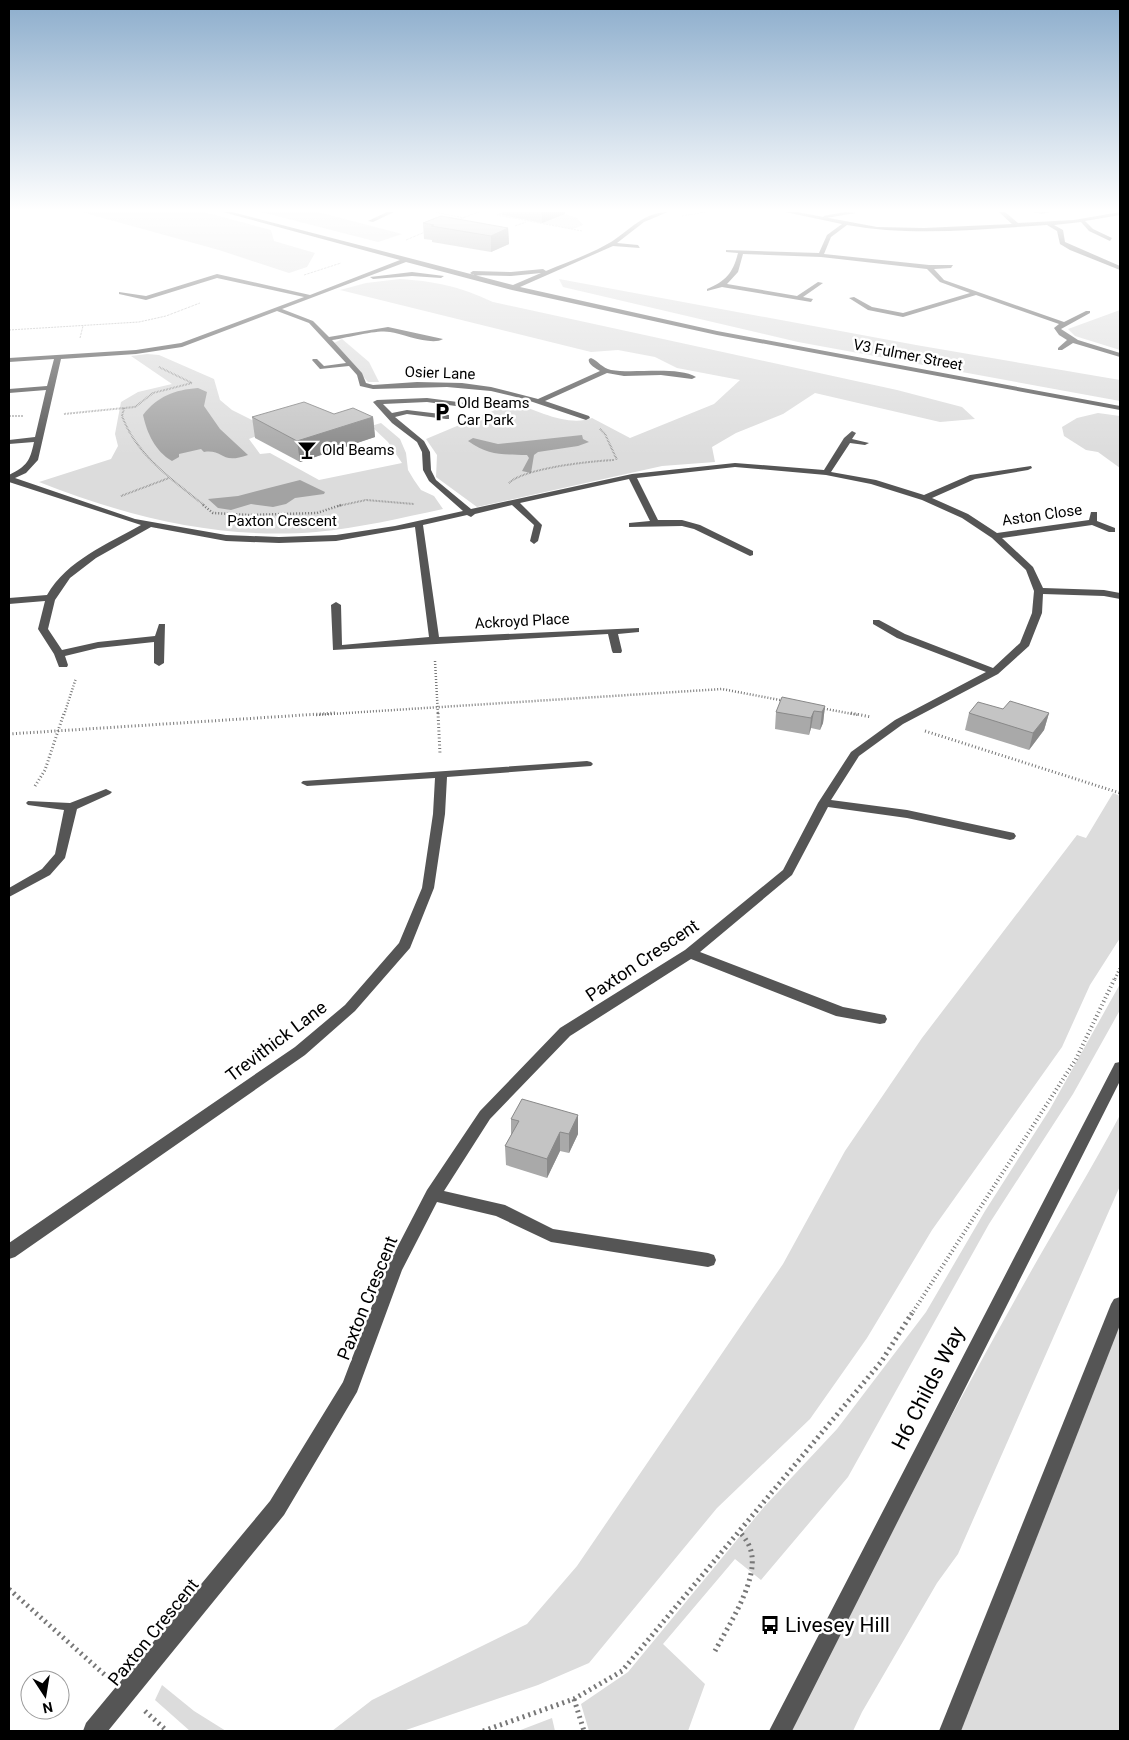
<svg xmlns="http://www.w3.org/2000/svg" width="1129" height="1740" viewBox="0 0 1129 1740" font-family="Roboto,sans-serif">
<style>
.green{fill:#dcdcdc}
.water{fill:#a3a3a3}
.lines{fill:none;stroke-linecap:round;stroke-linejoin:round}
.path-far5{stroke:#777;stroke-width:1;stroke-dasharray:0.5 1;stroke-linecap:butt}
.path-far4{stroke:#777;stroke-width:2;stroke-dasharray:0.5 1;stroke-linecap:butt}
.path-far3{stroke:#777;stroke-width:2.5;stroke-dasharray:1 2;stroke-linecap:butt}
.path-far2{stroke:#777;stroke-width:3;stroke-dasharray:1 2.5;stroke-linecap:butt}
.path-far1{stroke:#777;stroke-width:4;stroke-dasharray:1 3;stroke-linecap:butt}
.path{stroke:#777;stroke-width:5;stroke-dasharray:2 4;stroke-linecap:butt}
.minor{fill:#555;fill-rule:evenodd}
.wall{fill:#a9a9a9}
.shaded-wall{fill:#898989}
.building{fill:#c4c4c4;stroke:#898989}
.labels{text-anchor:middle;dominant-baseline:central;stroke-width:5;stroke-linejoin:round;paint-order:stroke}
.far-street-label{font-size:15px;fill:#000;stroke:#fff}
.far-poi-label{font-size:15px;fill:#000;stroke:#fff;text-anchor:start}
.street-label{font-size:18px;fill:#000;stroke:#fff}
.near-street-label{font-size:21px;fill:#000;stroke:#fff}
.near-poi-label{font-size:21px;fill:#000;stroke:#fff;text-anchor:start}
</style>
<rect width="100%" height="100%" fill="#fff"/>
<!-- green -->
<g class="green">
<path d="M81,212H204L271,230L274,241L315,253L307,267L289,273L219,250Z"/>
<path d="M261,212H318L402,234L378,242Z"/>
<path d="M564,214L577,218L583,225L573,229L542,223Z"/>
<path d="M400,279C439,282 458,286 493,302L897,390L962,407L975,419L940,422L815,393L783,414L736,433L712,447L715,462L662,466L477,507L436,477L437,455L426,439L514,402C536,411 569,427 592,418L630,438L714,404L740,380L677,368L655,357L618,350L591,352L340,290L366,283Z"/>
<path d="M559,279L916,345L1120,380V401L798,342L563,287Z"/>
<path d="M1120,310V350L1075,336L1068,329Z"/>
<path d="M342,339L369,362L379,382H368L334,343Z"/>
<path d="M147,354L159,355L214,379L220,400L232,410L272,430L249,439L260,454L270,453L319,480L402,463L388,442L371,426L381,423L400,439L406,453L408,470L414,480L421,490L434,496L443,509C401,518 359,528 316,532C221,540 127,517 39,482L111,459L118,446L115,434L121,402L138,392L172,384L131,356Z"/>
<path d="M1098,413L1120,416V468L1098,452L1086,450L1064,436L1062,427L1077,418Z"/>
<path d="M1113,793L1120,796V938L1090,985L1062,1047L932,1230L867,1338L810,1419L717,1508L589,1663L538,1685L403,1731H332L372,1700L527,1624L577,1566L783,1264L845,1151L922,1038L1077,835L1086,838Z"/>
<path d="M1120,984V1010L1073,1094L989,1224L848,1477L761,1580L735,1559L663,1644L705,1684L688,1731H589L581,1704L628,1672L764,1507L837,1429L926,1312L985,1211L1050,1109Z"/>
<path d="M1120,1115V1186L958,1554L937,1583L862,1712L853,1731H792C865,1579 942,1429 1025,1282C1056,1226 1090,1172 1120,1115Z"/>
<path d="M1120,1304V1731H950Z"/>
<path d="M162,1685L194,1711L226,1731H190L155,1700Z"/>
<path d="M552,1718L555,1731H518Z"/>
</g>
<!-- water -->
<g class="water">
<path d="M198,388L207,392L204,406L220,429L248,455C220,465 224,449 204,452L201,449L179,454V457L172,461C155,451 147,433 143,415C158,396 174,390 198,388Z"/>
<path d="M582,435L583,439L589,442L578,446L538,452L534,455L531,473L522,471L529,458L527,455C501,454 489,456 468,441L473,438L498,444Z"/>
<path d="M300,480L325,492L324,494L295,498L286,504L273,507L251,504L231,510L218,508L208,499L238,496Z"/>
</g>
<g class="lines">
<!-- path-far5 -->
<g class="path-far5">
<path d="M435,212L464,218"/>
<path d="M505,212L497,215L582,231"/>
<path d="M682,216L706,212"/>
<path d="M457,220L479,212"/>
<path d="M515,226L526,222"/>
<path d="M406,240L425,232"/>
<path d="M304,275L341,263"/>
<path d="M9,330L139,322L166,316L200,303"/>
<path d="M80,338L83,326"/>
</g>
<!-- path-far4 -->
<g class="path-far4">
<path d="M159,367L192,383L153,393L135,407L124,408L122,416C137,456 173,480 205,506"/>
<path d="M64,414L124,408"/>
<path d="M9,416H23"/>
<path d="M600,429L605,434L617,460"/>
<path d="M509,483C524,468 592,461 614,460"/>
<path d="M121,496L169,478"/>
<path d="M338,506L366,500L414,504"/>
</g>
<!-- path-far3 -->
<g class="path-far3">
<path d="M203,505L213,513L249,515L317,513L341,505"/>
<path d="M435,661L438,715"/>
<path d="M821,708L858,715"/>
<path d="M64,715L76,678"/>
<path d="M316,715L722,689L785,701"/>
</g>
<!-- path-far2 -->
<g class="path-far2">
<path d="M438,713L440,754"/>
<path d="M851,713L871,717"/>
<path d="M925,731L1120,793"/>
<path d="M9,734L335,713"/>
<path d="M35,786L45,770L64,713"/>
<path d="M1115,979L1120,968"/>
</g>
<!-- path-far1 -->
<path class="path-far1" d="M911,1315L1076,1059L1115,978"/>
<!-- path -->
<g class="path">
<path d="M9,1589L105,1675"/>
<path d="M715,1651C728,1626 759,1580 751,1551C749,1543 744,1537 739,1531"/>
<path d="M574,1699L584,1731"/>
<path d="M145,1711L167,1731"/>
<path d="M483,1731L574,1699L622,1671L881,1362L912,1313"/>
</g>
<!-- minor -->
<g class="minor">
<path d="M223,212H232L513,285L541,273L511,276L473,275L470,273L473,271L511,272L543,269L546,271C567,262 591,254 611,242C630,230 644,212 668,212L644,222L617,243L638,245L640,248L613,246L520,287L717,331L1120,406V410L717,335L512,290L406,262L282,309L313,321L329,337L388,327L443,339C432,346 403,334 390,332C378,329 346,338 332,340L362,373L366,383L373,385L417,382L462,383L491,387L538,399L600,371C596,368 587,364 589,359L591,358C598,361 602,368 611,370C633,374 678,366 696,377L692,379L661,375L624,376L607,373L545,401L589,416L590,418L586,420L524,399L491,391L447,387L373,389L360,386L357,375L349,366L320,369L312,360L313,359H317L324,366L346,363L309,323L277,311L182,347L136,354L61,359L38,460L26,473L15,478L135,519L226,535L279,537L336,535L395,526L463,511L429,481L423,470L422,452L417,442L392,423L373,402L377,400L427,398L473,404V408H470L427,402L383,404L392,413L407,410L449,415V419H446L407,414L395,417L424,441L430,452L431,470L436,480L471,509L632,474L735,463L824,470L844,438L852,431L856,433L852,439L869,443L865,445L850,443L831,472L876,480L924,495L970,475L1031,466L1032,468L1028,470L975,479L932,498L968,514L997,533L1089,520L1091,512H1097V521L1115,528V532H1109L1092,525L1002,538L1033,567L1043,588L1104,590L1120,593V599L1104,596L1043,594L1042,613L1029,646L998,674L903,724L859,756L831,800L907,810L1014,833L1016,836L1014,839L1010,840L907,818L828,807L792,875L700,952L843,1007L885,1015L887,1019L885,1023L880,1024L836,1016L691,959L570,1036L490,1119L444,1191L505,1205L553,1229L708,1253L714,1255L716,1260L714,1265L708,1267L551,1242L496,1216L437,1202L402,1270L357,1392L284,1515L108,1731H83L86,1723L270,1501L343,1382L386,1269L427,1190L480,1111L560,1028L685,950L783,870L818,803L851,752L895,720L986,672L897,638L873,624V620H879L905,634L993,668L1020,643L1032,613L1034,591L1026,570L992,538L962,518L922,500L871,484L826,475L735,467L637,478L658,520H682L700,525L753,551V555L750,556L694,529L682,526L629,527V523L650,521L629,479L520,503L542,525L538,541L534,544L530,541L534,525L512,505L475,514L471,517L467,515L423,525L439,637L639,628V632L618,634L622,651L621,653H613L612,651L608,634L333,650L331,605L336,602L341,605L342,645L429,637L415,527L336,541L279,543L226,541L151,527L96,558L70,578L55,600L48,629L62,650L98,642L155,636L159,624H165L164,663L159,666L154,663V642L98,648L65,656L68,665L67,667H59L54,654L38,629L45,601L9,604V598L47,595C67,560 108,544 141,525L9,482V475C27,466 30,461 34,442L9,444V440L35,437L46,390L9,393V389L47,386L54,359L9,362V358L136,350L181,343L304,297L217,278L146,300L119,294V292L146,296L217,274L310,295L400,260Z"/>
<path d="M387,212H394L373,222L368,221Z"/>
<path d="M785,212H797L877,227L924,228L1012,224L999,212H1005L1018,223L1074,220L1120,212V215L1085,221L1093,229L1112,238L1110,241L1089,231L1081,222L1054,225L1063,230L1065,242L1120,266V270L1070,250L1060,244L1057,231L1047,225C981,229 913,237 847,225L831,237L824,254L929,265H953L951,268L934,269L944,280L1064,322L1086,311H1090V313L1061,329L1078,340L1120,353V357L1073,343L1062,350H1058V348L1067,340L1059,335L1054,328L1059,324L976,295L903,317L868,310L849,298L854,297L872,307L903,313L970,293L940,282L927,269L821,257L743,254L738,272L727,284L797,296L818,282L823,283L803,297L813,299L811,302L722,287L707,291V289C726,281 733,273 738,253L726,252V250L819,253L827,235L842,224Z"/>
<path d="M845,212L856,213L826,218L823,216Z"/>
<path d="M412,272L444,276L441,278L412,276L373,279L370,277Z"/>
<path d="M587,761L591,762L593,764L591,766L447,777L445,814L434,888L410,948L355,1011L305,1055L15,1257L9,1259V1243L295,1047L345,1005L399,943L422,888L433,814L435,778L307,786L301,783L303,781Z"/>
<path d="M106,789L112,792L110,794L77,809L65,858L50,875L9,897V888L42,869L55,854L64,810L28,805L26,803L28,801L70,803Z"/>
<path d="M1120,1062V1081L792,1731H769L1113,1067L1115,1063Z"/>
<path d="M1120,1297V1325L961,1731H939L1111,1304L1114,1299Z"/>
</g>
</g>
<!-- wall -->
<g class="wall">
<path d="M502,212H565V214L542,223L502,215Z"/>
<path d="M1033,212H1050L1041,214Z"/>
<path d="M423,223L508,228L509,244L491,252L432,242V240L424,239Z"/>
<path d="M252,417H373L375,437L300,462L255,438Z"/>
<path d="M825,706L823,723L820,730L811,728L809,735L775,729L776,712Z"/>
<path d="M1003,709L1049,713L1044,730L1029,750L965,730L969,713Z"/>
<path d="M578,1115V1134L569,1153L560,1151L547,1178L506,1165L505,1146L511,1135V1119Z"/>
</g>
<!-- shaded-wall -->
<g class="shaded-wall">
<path d="M542,212H565V214L542,223Z"/>
<path d="M1042,212H1050L1041,214Z"/>
<path d="M508,228L509,244L491,252V236Z"/>
<path d="M373,417L375,437L300,462L297,441Z"/>
<path d="M825,706L823,723L820,730L822,712Z"/>
<path d="M814,711L811,728L809,735L811,718Z"/>
<path d="M1049,713L1044,730L1029,750L1033,733Z"/>
<path d="M578,1115V1134L569,1153V1134Z"/>
<path d="M560,1132V1151L547,1178V1159Z"/>
</g>
<!-- building -->
<g class="building">
<path d="M441,216L508,228L491,236L431,226L434,225L423,223Z"/>
<path d="M304,402L334,414L353,408L373,417L297,441L252,417Z"/>
<path d="M782,697L825,706L822,712L814,711L811,718L776,712Z"/>
<path d="M1010,701L1049,713L1033,733L969,713L978,702L1003,709Z"/>
<path d="M522,1099L578,1115L569,1134L560,1132L547,1159L505,1146L519,1121L511,1119Z"/>
</g>
<!-- sky -->
<linearGradient id="sky" x2="0" y2="1"><stop stop-color="#8cadcc"/><stop offset="0.46" stop-color="#fff"/><stop offset="1" stop-color="#fff" stop-opacity="0"/></linearGradient>
<rect width="1129" height="456" fill="url(#sky)"/>
<!-- icons -->
<defs>
<g id="parking-bare" transform="scale(1.5)"><path d="M-3.5-5.5H1a3.5 3.5 0 0 1 0 7H-1V5.5H-3.5ZM-1-3.4V-.6H.8a1.4 1.4 0 0 0 0-2.8Z" fill="#000" stroke="#fff" stroke-width="2.5" paint-order="stroke"/></g>
<g id="bar-bare" transform="scale(1.5)"><path d="M-6-5H6L.8 .8V4.5H3.5V6h-7V4.5H-.8V.8Z" fill="#000" stroke="#fff" stroke-width="2.5" paint-order="stroke"/></g>
<g id="bus-bare" transform="scale(1.5)"><path d="M-5-6H5V4H4V6H2V4H-2V6H-4V4H-5ZM-3.5-4V0h7V-4ZM-3.5 1.2v1.5H-2V1.2ZM2 1.2v1.5H3.5V1.2Z" fill="#000" stroke="#fff" stroke-width="2.5" paint-order="stroke"/></g>
</defs>
<g fill-rule="evenodd">
<use href="#parking-bare" x="442" y="412"/>
<use href="#bar-bare" x="307" y="450"/>
<use href="#bus-bare" x="770" y="1625"/>
</g>
<g class="labels">
<!-- far-street labels -->
<g class="far-street-label">
<text transform="translate(908 355) rotate(11)">V3 Fulmer Street</text>
<text transform="translate(440 373) rotate(2)">Osier Lane</text>
<text transform="translate(1042 515) rotate(-8)">Aston Close</text>
<text x="282" y="521">Paxton Crescent</text>
<text transform="translate(522 621) rotate(-3)">Ackroyd Place</text>
</g>
<!-- far-poi labels -->
<g class="far-poi-label">
<text x="457" y="403">Old Beams<tspan x="457" dy="17">Car Park</tspan></text>
<text x="322" y="450">Old Beams</text>
</g>
<!-- street labels -->
<g class="street-label">
<text transform="translate(642 960) rotate(-34)">Paxton Crescent</text>
<text transform="translate(276 1041) rotate(-37)">Trevithick Lane</text>
<text transform="translate(367 1298) rotate(-68)">Paxton Crescent</text>
<text transform="translate(153 1632) rotate(-51)">Paxton Crescent</text>
</g>
<!-- near-street labels -->
<g class="near-street-label">
<text transform="translate(928 1388) rotate(-63)">H6 Childs Way</text>
</g>
<!-- near-poi labels -->
<g class="near-poi-label">
<text x="785" y="1625">Livesey Hill</text>
</g>
</g>
<!-- border -->
<rect width="1129" height="1740" fill="none" stroke="#000000" stroke-width="20"/>
<!-- north arrow -->
<g transform="translate(45 1695) rotate(168)"><circle r="24" fill="#ffffff" stroke="#999999"/>
<path d="M0-4L9 19L0 12L-9 19Z" fill="#000000"/>
<text y="-8" font-size="14" font-weight="bold" text-anchor="middle" fill="#000000">N</text>
</g>
</svg>
